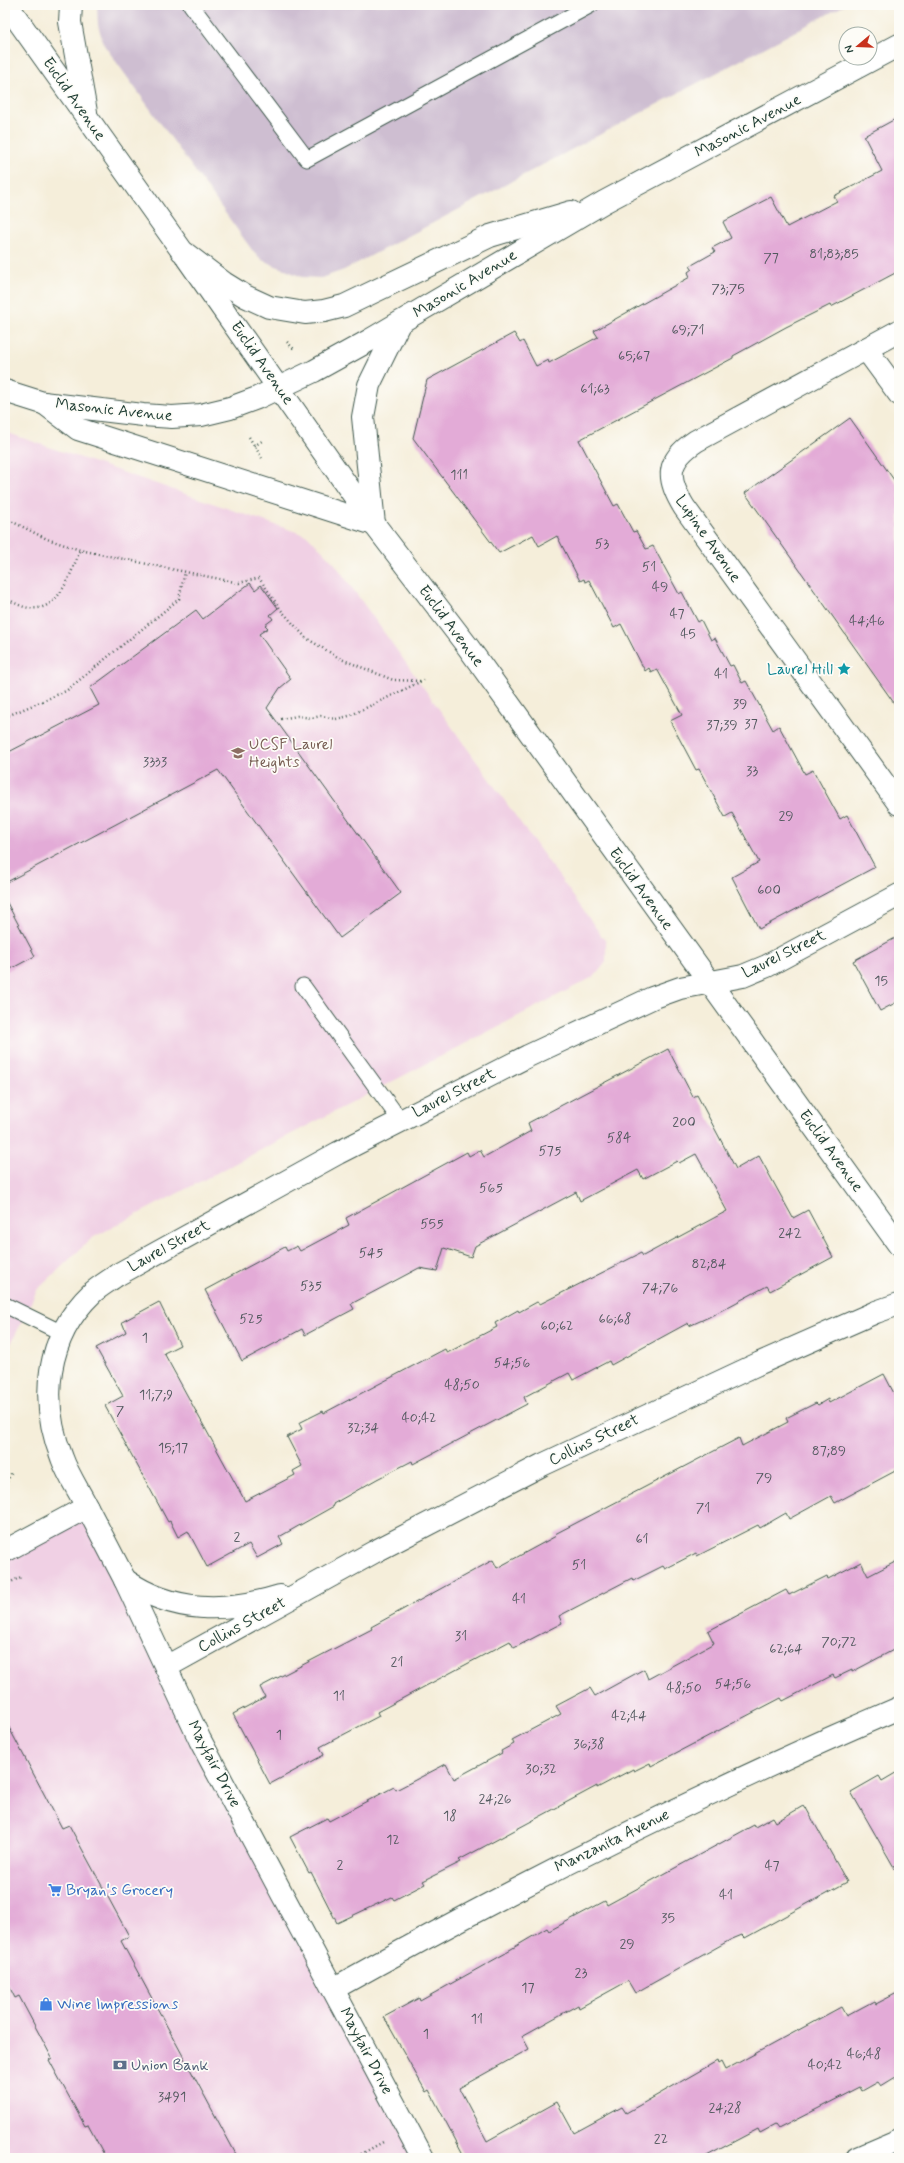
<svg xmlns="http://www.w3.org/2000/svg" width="904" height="2163" viewBox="0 0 904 2163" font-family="Mynerve,sans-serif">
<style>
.built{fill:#f0d0e4}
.industrial{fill:#cebed1}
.building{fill:#e3abd7}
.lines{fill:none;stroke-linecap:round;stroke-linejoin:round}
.service-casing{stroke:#3f584d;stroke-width:17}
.minor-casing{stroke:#3f584d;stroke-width:24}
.tertiary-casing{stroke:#3f584d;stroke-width:24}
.secondary-casing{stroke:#3f584d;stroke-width:24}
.path{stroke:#3f584d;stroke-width:2.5;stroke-dasharray:1 3;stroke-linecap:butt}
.service{stroke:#fff;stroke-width:15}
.minor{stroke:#fff;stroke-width:22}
.tertiary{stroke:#fff;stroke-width:22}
.secondary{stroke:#fff;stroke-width:22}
.labels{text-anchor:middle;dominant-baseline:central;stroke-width:3.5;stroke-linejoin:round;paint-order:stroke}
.number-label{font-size:14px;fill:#50585d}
.street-label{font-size:16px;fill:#1f3d34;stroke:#fdfcf7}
.culture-label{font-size:16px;fill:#0d838f;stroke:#fdfcf7;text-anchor:end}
.education-label{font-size:16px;fill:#785e54;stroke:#fdfcf7;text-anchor:start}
.shop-label{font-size:16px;fill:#366cbe;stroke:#fdfcf7;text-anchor:start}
.service-label{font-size:16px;fill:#4e5e75;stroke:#fdfcf7;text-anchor:start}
</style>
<rect width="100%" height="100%" fill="#fdfcf7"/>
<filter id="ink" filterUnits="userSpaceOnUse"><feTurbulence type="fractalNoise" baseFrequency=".025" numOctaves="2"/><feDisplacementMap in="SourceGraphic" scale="8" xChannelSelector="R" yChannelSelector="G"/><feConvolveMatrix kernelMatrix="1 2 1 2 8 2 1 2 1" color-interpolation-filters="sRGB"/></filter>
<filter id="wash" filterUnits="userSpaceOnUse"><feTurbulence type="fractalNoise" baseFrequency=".012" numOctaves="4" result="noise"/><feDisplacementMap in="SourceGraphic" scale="16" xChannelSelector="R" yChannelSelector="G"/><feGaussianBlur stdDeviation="0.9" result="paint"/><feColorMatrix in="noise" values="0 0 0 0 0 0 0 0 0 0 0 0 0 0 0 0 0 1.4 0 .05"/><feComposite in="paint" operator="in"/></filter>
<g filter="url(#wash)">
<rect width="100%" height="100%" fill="#f5eeda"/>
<!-- built -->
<g class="built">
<path d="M5,432L308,536L335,564L606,942V962L595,976L92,1238L37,1290L5,1356Z"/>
<path d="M87,1507L423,2158H5V1551Z"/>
</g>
<!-- industrial -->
<path class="industrial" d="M97,5H845L344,270L321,278L302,277L262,260L252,250L104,45L98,25Z"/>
<g id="blocks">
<!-- building -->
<g class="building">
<path d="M899,117V271L831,307L830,305L786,327L733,356V358L579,440L614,506L618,504L633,532L636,531L646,549L653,546L679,594L682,592L698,622L701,620L711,640L715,638L730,666L733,665L742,683L746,681L773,730L779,726L805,774L813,770L840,819L847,815L875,867L759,929L732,877L759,862L732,813L725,817L699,769L696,770L670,721L682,715L657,669L651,672L649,668L645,671L621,624L614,628L589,580L585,582L584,579L580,581L557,536L539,546L533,535L499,553L413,438L427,380L514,333L520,343L523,341L536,366L548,360L549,363L598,337L594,331L690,277L688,272L692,269L690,266L715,252L712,248L731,238L723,222L771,197L787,227L837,201L834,196L882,171L864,136Z"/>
<path d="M850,418L899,487V710L745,493Z"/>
<path d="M250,583L255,590L261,585L278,608L270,615L273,619L265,625L268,628L259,634L291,679L280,688L267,708L401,893L340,938L218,770L5,883V754L99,705L90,688L196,610L203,619Z"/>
<path d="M5,899L35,956L5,972Z"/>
<path d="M899,936V1001L880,1011L853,961Z"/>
<path d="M668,1049L693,1097L697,1095L736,1169L759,1156L793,1218L808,1210L833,1257L770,1291L767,1286L709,1317L689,1326L688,1323L611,1365L609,1361L573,1380L569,1373L524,1397L527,1404L413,1464L412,1461L377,1479L333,1504L334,1506L279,1537L283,1544L257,1558L249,1544L207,1567L188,1531L178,1537L170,1521L168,1522L105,1406L123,1396L96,1348L126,1332L122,1322L159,1302L180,1345L164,1353L245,1501L295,1475L293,1471L302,1466L287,1437L302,1429L299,1423L323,1411L324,1413L445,1349L447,1353L497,1327L495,1323L518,1310L519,1312L537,1302L540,1304L641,1253L643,1256L727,1211L696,1154L679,1163L677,1161L643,1179L638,1170L580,1201L576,1192L475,1246L471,1257L444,1248L437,1271L419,1268L351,1304L354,1309L305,1335L302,1329L242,1361L205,1290L285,1247L287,1251L297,1246L300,1251L349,1225L346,1218L467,1152L469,1156L480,1150L484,1157L531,1131L528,1123Z"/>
<path d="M884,1374L899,1403V1469L835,1503L831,1496L789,1519L786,1513L760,1528L758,1525L697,1556L696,1553L665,1569L663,1566L633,1581L632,1578L559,1616L562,1623L514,1648L510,1641L377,1712L379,1716L320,1747L324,1755L270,1784L233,1714L265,1697L260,1687L372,1629L371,1627L493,1560L497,1568L556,1536L555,1534L739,1438L742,1446L788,1422L786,1418L816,1403L818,1405L828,1399L829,1403Z"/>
<path d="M899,1560V1647L852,1672V1670L835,1678L833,1675L783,1701L781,1698L651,1766L650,1763L634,1771L633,1769L597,1788V1786L459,1860L461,1862L423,1881L425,1884L394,1900L392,1897L337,1923L311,1872L309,1873L290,1837L327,1818L329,1821L394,1787L396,1790L446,1764L454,1779L502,1753L501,1751L514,1744L512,1740L561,1714L556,1706L590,1688L595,1696L644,1669L648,1679L714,1643L708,1631L786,1590L789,1595L827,1576L828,1579L861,1562L868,1576Z"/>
<path d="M5,1720L62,1828L69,1825L129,1936L121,1941L238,2158H106L88,2125L85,2126L49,2060L52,2058L19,1996L15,1998L5,1978Z"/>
<path d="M899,1771V1876L851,1792L879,1776L882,1781Z"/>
<path d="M803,1806L805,1809L806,1808L847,1882L745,1938L742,1935L730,1940L635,1993L628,1981L579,2008L578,2005L522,2036L529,2049L459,2088L487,2141L557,2102L574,2133L622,2107L626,2113L717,2061L718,2064L721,2062L725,2070L841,2007L846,2016L874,2001L876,2004L899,1992V2075L881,2086L878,2082L862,2091L860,2087L778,2129L775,2125L760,2133L758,2129L703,2158H457L463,2154L429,2090L426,2092L384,2017L419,1998L420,2001L506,1953V1952L547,1928L549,1931L605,1901L607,1905L754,1825L755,1827L773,1817L776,1822Z"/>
</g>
</g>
</g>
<g filter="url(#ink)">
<use href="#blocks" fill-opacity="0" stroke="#3f584d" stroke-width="1"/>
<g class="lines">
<!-- service casing -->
<g class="service-casing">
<g id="service">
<path d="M191,5L307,159L591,5"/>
<path d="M303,986L400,1120"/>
<path d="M5,1305L62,1333"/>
</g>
</g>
<!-- minor casing -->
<g class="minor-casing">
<g id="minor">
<path d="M899,331L696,441C666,461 666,478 684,507L899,804"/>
<path d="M866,349L899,394"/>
<path d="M87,1507C79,1491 68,1475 62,1458C39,1400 46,1337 92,1293C100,1286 109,1281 117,1275L338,1153L528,1056L652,998L680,988L743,976L767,966L899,895"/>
<path d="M125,1580C173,1613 225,1613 280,1596"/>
<path d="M166,1667L374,1552L542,1465L760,1363L876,1312L899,1304"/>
<path d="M333,1989C517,1886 705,1791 899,1708"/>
<path d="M857,2158L899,2140"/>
</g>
</g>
<!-- tertiary casing -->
<g class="tertiary-casing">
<g id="tertiary">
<path d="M187,258L374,524L468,647L899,1245"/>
<path d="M5,1551L87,1507L125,1580L200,1740L423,2158"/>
</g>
</g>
<!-- secondary casing -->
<g class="secondary-casing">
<g id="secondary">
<path d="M7,5L182,251L224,283L245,296L269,307L305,313L324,311L344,306L490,236L571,212"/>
<path d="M71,5L70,22L86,112"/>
<path d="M5,391L43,403L143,415L172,417L201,415L230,408L257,398L314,371L370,340L604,202L899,45"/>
<path d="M44,403L78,429L374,524L363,417L369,385L399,324"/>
</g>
</g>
<!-- path -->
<g class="path">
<path d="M287,342L295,350"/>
<path d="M249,437L262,458"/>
<path d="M254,446L262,441"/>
<path d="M5,518L47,539L80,550L239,583L259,578L281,610L306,638L341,659L393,680L422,681"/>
<path d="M5,597C51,629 66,587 80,550"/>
<path d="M5,717L66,691L179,599L185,572"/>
<path d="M281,719L297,716L312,718L321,716L336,719L349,716L424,680"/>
<path d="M5,1485L12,1472"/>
<path d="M5,1585L21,1577"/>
<path d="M354,2158L383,2142"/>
</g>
<!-- service -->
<use href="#service" class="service"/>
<!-- minor -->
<use href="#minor" class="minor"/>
<!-- tertiary -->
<use href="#tertiary" class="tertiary"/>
<!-- secondary -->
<use href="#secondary" class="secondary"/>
</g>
</g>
<!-- icons -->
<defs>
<g id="sight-bare" transform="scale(1.08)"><path d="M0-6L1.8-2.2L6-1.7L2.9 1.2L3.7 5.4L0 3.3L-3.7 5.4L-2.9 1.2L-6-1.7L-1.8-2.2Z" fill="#0f9aa8" stroke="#fdfcf7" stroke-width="2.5" paint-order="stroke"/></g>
<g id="university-bare" transform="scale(1.08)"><path d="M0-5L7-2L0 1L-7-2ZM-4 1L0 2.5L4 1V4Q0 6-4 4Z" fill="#8d6e63" stroke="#fdfcf7" stroke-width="2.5" paint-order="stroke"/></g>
<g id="supermarket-bare" transform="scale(1.08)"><path d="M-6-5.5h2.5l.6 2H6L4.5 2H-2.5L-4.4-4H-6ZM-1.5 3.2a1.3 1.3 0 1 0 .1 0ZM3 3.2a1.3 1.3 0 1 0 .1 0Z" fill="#3f7fe0" stroke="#fdfcf7" stroke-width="2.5" paint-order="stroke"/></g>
<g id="shop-bare" transform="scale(1.08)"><path d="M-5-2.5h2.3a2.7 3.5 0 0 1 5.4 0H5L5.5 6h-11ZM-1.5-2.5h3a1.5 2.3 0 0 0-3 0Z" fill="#3f7fe0" stroke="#fdfcf7" stroke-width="2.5" paint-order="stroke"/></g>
<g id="bank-bare" transform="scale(1.08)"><path d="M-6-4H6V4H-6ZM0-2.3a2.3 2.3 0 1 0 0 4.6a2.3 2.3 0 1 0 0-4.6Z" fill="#5c6f8a" stroke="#fdfcf7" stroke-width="2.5" paint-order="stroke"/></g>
</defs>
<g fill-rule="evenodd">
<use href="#sight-bare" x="844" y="669"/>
<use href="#university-bare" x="238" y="753"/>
<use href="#supermarket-bare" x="55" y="1890"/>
<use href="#shop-bare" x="46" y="2004"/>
<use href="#bank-bare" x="120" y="2065"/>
</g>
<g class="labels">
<!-- number labels -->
<g class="number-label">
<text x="834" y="254">81;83;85</text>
<text x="771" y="258">77</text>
<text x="728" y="289">73;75</text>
<text x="688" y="330">69;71</text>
<text x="634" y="356">65;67</text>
<text x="595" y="389">61;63</text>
<text x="459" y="475">111</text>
<text x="602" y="544">53</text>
<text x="649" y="567">51</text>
<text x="660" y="587">49</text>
<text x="677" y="614">47</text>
<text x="867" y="621">44;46</text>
<text x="688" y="634">45</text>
<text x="721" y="674">41</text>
<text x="740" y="704">39</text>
<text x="751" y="724">37</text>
<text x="722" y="725">37;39</text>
<text x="155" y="762">3333</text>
<text x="752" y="771">33</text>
<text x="786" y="816">29</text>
<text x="769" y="890">600</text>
<text x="881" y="981">15</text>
<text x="684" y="1122">200</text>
<text x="619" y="1138">584</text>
<text x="550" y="1151">575</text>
<text x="491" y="1188">565</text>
<text x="432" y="1224">555</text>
<text x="790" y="1233">242</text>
<text x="371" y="1253">545</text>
<text x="709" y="1264">82;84</text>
<text x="311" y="1286">535</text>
<text x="660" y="1288">74;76</text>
<text x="251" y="1319">525</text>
<text x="615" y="1319">66;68</text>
<text x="557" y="1326">60;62</text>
<text x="145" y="1338">1</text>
<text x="512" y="1363">54;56</text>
<text x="462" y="1385">48;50</text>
<text x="156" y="1395">11;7;9</text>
<text x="120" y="1411">7</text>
<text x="419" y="1418">40;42</text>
<text x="363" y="1428">32;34</text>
<text x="173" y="1448">15;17</text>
<text x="829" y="1451">87;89</text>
<text x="764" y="1478">79</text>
<text x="703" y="1508">71</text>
<text x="237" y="1537">2</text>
<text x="642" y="1539">61</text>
<text x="579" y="1565">51</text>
<text x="519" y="1599">41</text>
<text x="461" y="1636">31</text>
<text x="839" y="1642">70;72</text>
<text x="786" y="1649">62;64</text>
<text x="397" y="1662">21</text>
<text x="733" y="1684">54;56</text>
<text x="684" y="1688">48;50</text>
<text x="339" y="1696">11</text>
<text x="629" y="1716">42;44</text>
<text x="279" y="1735">1</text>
<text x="589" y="1744">36;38</text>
<text x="541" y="1769">30;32</text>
<text x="495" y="1799">24;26</text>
<text x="450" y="1816">18</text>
<text x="393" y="1840">12</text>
<text x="340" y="1865">2</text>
<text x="772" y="1866">47</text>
<text x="726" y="1895">41</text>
<text x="668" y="1918">35</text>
<text x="627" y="1944">29</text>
<text x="581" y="1973">23</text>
<text x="528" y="1988">17</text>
<text x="477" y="2019">11</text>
<text x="426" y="2034">1</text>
<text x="864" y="2054">46;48</text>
<text x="825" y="2065">40;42</text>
<text x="172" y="2097">3491</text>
<text x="725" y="2108">24;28</text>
<text x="661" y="2139">22</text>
</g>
<!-- street labels -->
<g class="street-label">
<text transform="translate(74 99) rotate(55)">Euclid Avenue</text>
<text transform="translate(748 126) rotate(-28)">Masonic Avenue</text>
<text transform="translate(465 284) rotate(-31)">Masonic Avenue</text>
<text transform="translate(262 363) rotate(55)">Euclid Avenue</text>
<text transform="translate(114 410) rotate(6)">Masonic Avenue</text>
<text transform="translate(708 539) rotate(55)">Lupine Avenue</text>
<text transform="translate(451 626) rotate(53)">Euclid Avenue</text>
<text transform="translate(641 889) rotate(54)">Euclid Avenue</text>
<text transform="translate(784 954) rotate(-26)">Laurel Street</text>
<text transform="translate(454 1093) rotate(-27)">Laurel Street</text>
<text transform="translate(831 1151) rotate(54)">Euclid Avenue</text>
<text transform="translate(169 1246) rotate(-29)">Laurel Street</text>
<text transform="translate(594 1440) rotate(-26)">Collins Street</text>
<text transform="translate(242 1625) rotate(-29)">Collins Street</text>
<text transform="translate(214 1764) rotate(62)">Mayfair Drive</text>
<text transform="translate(612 1841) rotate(-26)">Manzanita Avenue</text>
<text transform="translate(366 2051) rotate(62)">Mayfair Drive</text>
</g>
<!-- culture labels -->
<g class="culture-label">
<text x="833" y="669">Laurel Hill</text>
</g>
<!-- education labels -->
<g class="education-label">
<text x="249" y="744">UCSF Laurel<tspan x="249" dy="18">Heights</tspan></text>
</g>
<!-- shop labels -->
<g class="shop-label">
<text x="66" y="1890">Bryan's Grocery</text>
<text x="57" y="2004">Wine Impressions</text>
</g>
<!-- service labels -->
<g class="service-label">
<text x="131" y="2065">Union Bank</text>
</g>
</g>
<!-- margin -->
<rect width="904" height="2163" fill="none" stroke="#fdfcf7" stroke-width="20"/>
<!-- north arrow -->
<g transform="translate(858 46) rotate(251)"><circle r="19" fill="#fdfcf7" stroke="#a4b0a9"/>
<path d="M0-3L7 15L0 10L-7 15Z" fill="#c8321e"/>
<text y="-6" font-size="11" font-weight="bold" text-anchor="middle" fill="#1f3d34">N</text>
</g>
</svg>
